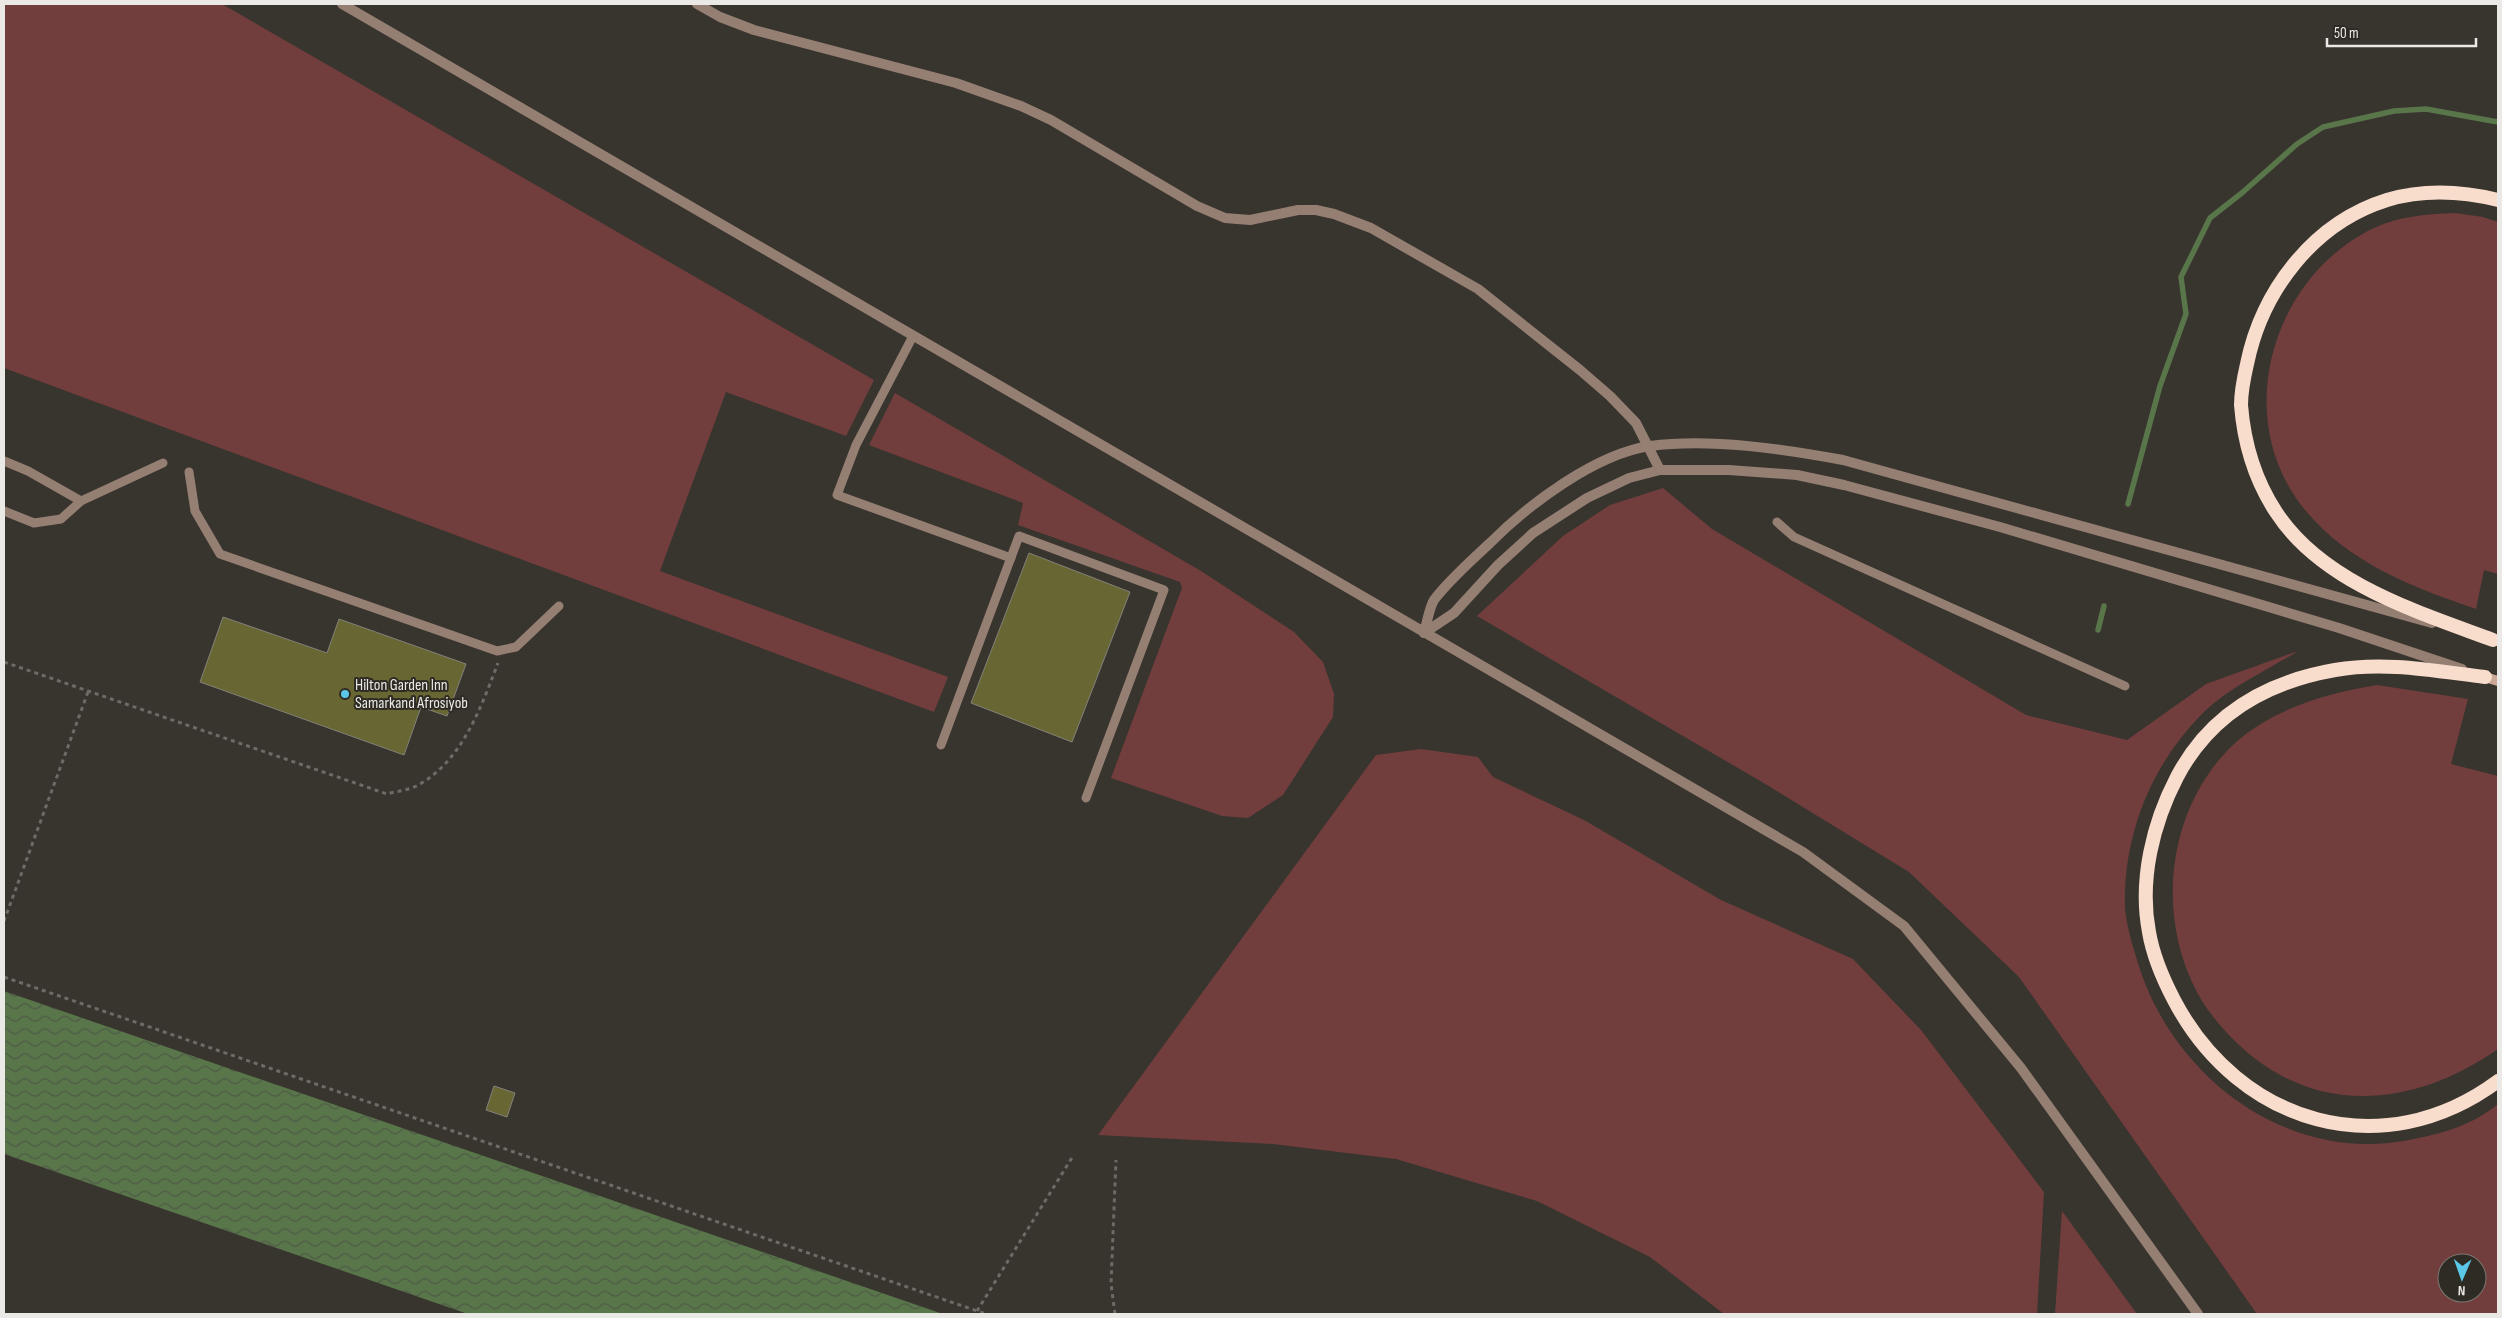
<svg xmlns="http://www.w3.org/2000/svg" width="2502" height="1318" viewBox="0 0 2502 1318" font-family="'Sofia Sans Condensed',sans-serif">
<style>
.green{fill:#713e3d;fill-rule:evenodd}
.water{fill:url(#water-waves)}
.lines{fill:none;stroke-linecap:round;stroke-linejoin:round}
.stream{stroke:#59754a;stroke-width:5.5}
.building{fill:#686632;stroke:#82827a}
.path{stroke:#6e6a65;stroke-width:3;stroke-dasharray:4 4;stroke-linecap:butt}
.service{stroke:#957f73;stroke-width:9}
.minor{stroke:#957f73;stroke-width:10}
.tertiary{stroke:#957f73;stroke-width:10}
.secondary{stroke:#cba895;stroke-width:10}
.trunk{stroke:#f8dccc;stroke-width:14}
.poi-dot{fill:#5bc8e7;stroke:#2e2a24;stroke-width:2}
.labels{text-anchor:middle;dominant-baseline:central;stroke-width:4;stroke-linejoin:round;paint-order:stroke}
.poi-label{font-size:16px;fill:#ebe9e5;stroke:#2e2a24;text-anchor:start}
</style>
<defs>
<pattern id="water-waves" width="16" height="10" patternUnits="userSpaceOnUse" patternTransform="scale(1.25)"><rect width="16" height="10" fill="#59754a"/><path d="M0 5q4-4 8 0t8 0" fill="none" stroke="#4f5b47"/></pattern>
</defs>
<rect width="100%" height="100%" fill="#38342e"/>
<!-- green -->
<g class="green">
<path d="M4,4H222L874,380L846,436L726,392L660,571L948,677L934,712L4,368Z"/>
<path d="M2455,213L2483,217L2498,222V574L2484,570L2476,609C2412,587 2349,563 2305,510C2230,419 2271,277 2374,228C2399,216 2428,214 2455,213Z"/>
<path d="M895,393L1201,571L1294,632L1323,662L1334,694L1333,717L1283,795L1248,818L1222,816L1111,778L1182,588L1180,582L1018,525L1023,503L869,445Z"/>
<path d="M1663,488L1712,529L2026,715L2127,740L2206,684L2298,651C2266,671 2226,689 2200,716C2151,766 2123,836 2125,907C2126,924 2132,943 2137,960C2171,1076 2286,1164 2409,1140C2441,1134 2473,1125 2498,1104V1314H2257L2019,977L1909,872L1762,782L1477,616L1563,536L1610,505ZM2447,1263H2477V1293H2447Z"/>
<path d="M2377,685L2468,699L2451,764L2498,776V1049C2415,1107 2316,1118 2238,1044C2220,1027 2202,1005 2192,982C2156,904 2171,803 2234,744C2272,709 2327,693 2377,685Z"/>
<path d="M1421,749L1478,757L1493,777L1584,820L1721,900L1853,959L1921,1030L2044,1192L2037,1314H1724L1650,1257L1537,1201L1396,1159L1273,1144L1098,1135L1376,755Z"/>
<path d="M2062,1211L2137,1314H2055Z"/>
</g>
<!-- water -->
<path class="water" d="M4,991L943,1314H468L4,1154Z"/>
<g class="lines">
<!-- stream -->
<g class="stream">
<path d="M2128,504L2160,386L2186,314L2181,277L2210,218L2243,192L2297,144L2323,127L2394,111L2426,109L2498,122"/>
<path d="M2098,630L2104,606"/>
</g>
</g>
<!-- building -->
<g class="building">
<path d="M1029,553L1130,592L1072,742L971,703Z"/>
<path d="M223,617L327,653L339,619L466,664L447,716L421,707L404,755L200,682Z"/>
<path d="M494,1086L515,1093L507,1117L486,1110Z"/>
</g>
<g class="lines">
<!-- path -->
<g class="path">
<path d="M4,662L387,794C397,791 411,790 420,784C463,759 481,707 498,663"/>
<path d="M4,921L88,692"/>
<path d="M4,977L986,1314"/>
<path d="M977,1311L1073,1156"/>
<path d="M1115,1314L1111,1284L1116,1160"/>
</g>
<!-- service -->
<g class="service">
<path d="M913,336L856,445L837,495L1011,558"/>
<path d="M4,461L28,471L81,501"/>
<path d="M189,472L195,511L220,554L497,651L516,647L559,606"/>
<path d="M4,511L34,523L61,519L81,501L163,463"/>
<path d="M1777,522L1794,537L2125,686"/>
<path d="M941,745L1019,536L1164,590L1086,798"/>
</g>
<!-- minor -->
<path class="minor" d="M697,4L720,17L754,30L956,83L1021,106L1051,120L1197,206L1225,218L1250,220L1298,210H1316L1334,214L1371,228L1478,289L1580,370L1610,396L1636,423L1660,470"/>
<!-- tertiary -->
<g class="tertiary">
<path d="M342,4L1803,852L1904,926L2021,1068L2198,1314"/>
<path d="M1424,633C1427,623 1429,608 1434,600C1449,580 1471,561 1490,543C1528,505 1595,454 1650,446C1711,438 1783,449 1843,460L2432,623"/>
<path d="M1424,633L1454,613L1498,565L1533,533L1587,498L1629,478L1660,470H1729L1797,475L1844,485L2000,527L2339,628L2462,669"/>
</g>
<!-- secondary -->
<path class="secondary" d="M2485,677L2498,681"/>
<!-- trunk -->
<g class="trunk">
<path d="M2493,640C2418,612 2322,583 2276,512C2255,480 2244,443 2241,405C2241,392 2244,377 2247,364C2262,291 2313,223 2387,200C2424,189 2461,191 2498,200"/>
<path d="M2485,677C2435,671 2385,661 2335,670C2266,682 2210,714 2177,777C2153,823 2139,880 2149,932C2153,956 2163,979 2174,1000C2239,1124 2382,1167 2498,1081"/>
</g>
</g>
<!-- markers -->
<circle class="poi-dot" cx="345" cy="694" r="5"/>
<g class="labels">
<!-- poi labels -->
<g class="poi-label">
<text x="355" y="685">Hilton Garden Inn<tspan x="355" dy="18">Samarkand Afrosiyob</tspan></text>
</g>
</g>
<!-- border -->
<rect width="2502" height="1318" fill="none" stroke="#ebe9e5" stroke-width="10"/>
<!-- north arrow -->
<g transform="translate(2462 1278) rotate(182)"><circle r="24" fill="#2e2a24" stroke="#7a7671"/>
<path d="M0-4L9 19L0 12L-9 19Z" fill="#5bc8e7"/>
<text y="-8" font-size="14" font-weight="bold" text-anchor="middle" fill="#ebe9e5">N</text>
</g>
<!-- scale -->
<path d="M2327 38v8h149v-8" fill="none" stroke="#ebe9e5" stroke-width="2.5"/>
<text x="2334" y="38" font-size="15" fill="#ebe9e5" stroke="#2e2a24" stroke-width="4" paint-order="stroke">50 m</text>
</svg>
